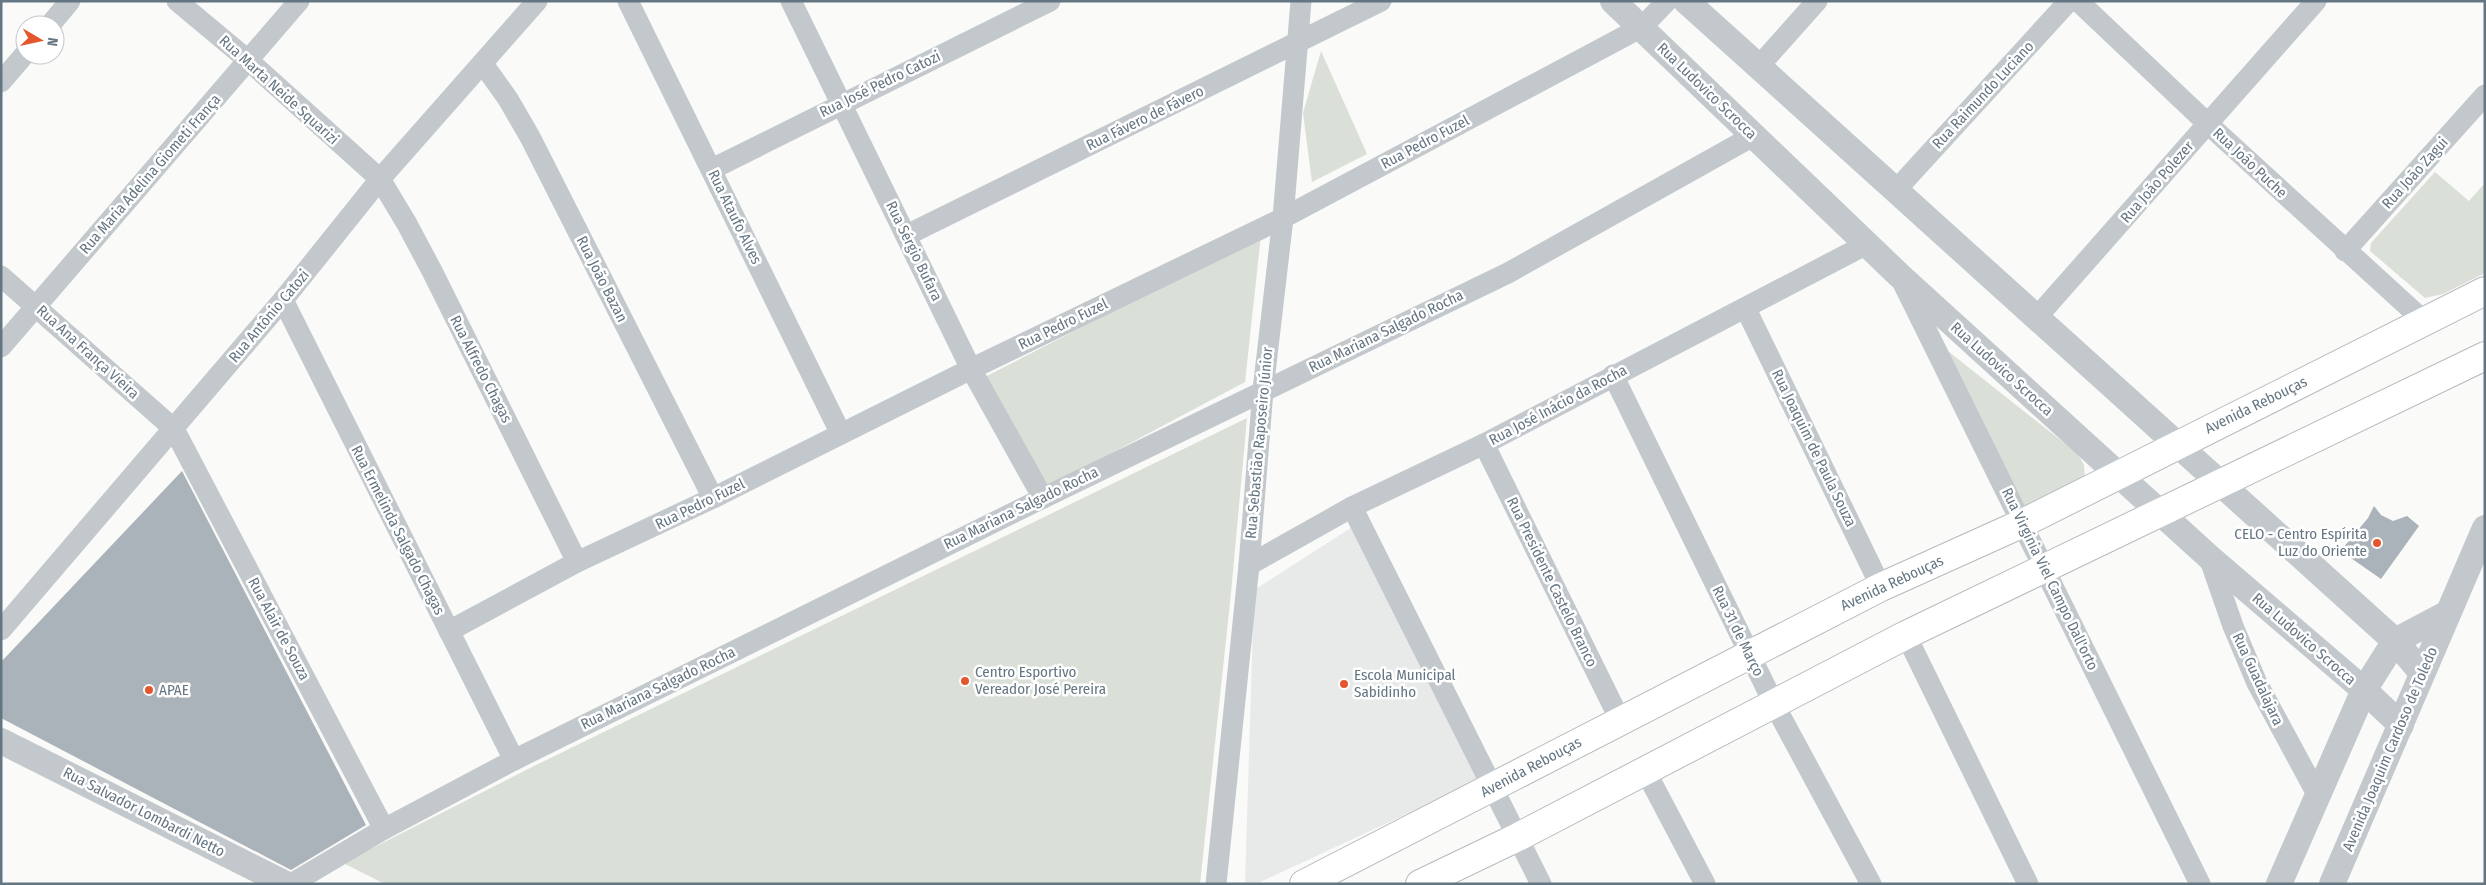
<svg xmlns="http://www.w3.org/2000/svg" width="2486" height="885" viewBox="0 0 2486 885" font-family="'Fira Sans Condensed',sans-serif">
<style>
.built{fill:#e8e9e9}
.green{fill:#dadfd7}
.building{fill:#aab3b9}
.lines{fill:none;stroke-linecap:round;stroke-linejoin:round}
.primary-casing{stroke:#b5babe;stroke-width:30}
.minor{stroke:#c3c8cc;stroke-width:21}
.tertiary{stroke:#c3c8cc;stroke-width:26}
.primary{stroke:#fff;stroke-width:28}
.poi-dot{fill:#e4572e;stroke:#fff;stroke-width:2}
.labels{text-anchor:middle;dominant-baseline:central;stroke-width:5;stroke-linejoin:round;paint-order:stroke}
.street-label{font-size:15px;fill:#657683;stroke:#fff}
.poi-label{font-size:15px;fill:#657683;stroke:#fff;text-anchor:start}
</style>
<rect width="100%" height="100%" fill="#fafaf8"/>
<!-- built -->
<path class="built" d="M1357,524L1484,778L1256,884H1245L1254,590Z"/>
<!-- green -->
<g class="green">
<path d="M1321,51L1367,154L1312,182L1303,113Z"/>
<path d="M2435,172L2469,201L2485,183V273L2443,294L2425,298L2370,251L2371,243Z"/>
<path d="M1261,235L1245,382L1046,488L981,379Z"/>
<path d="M1939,344L2078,454L2084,465L2085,479L2022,508Z"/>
<path d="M1247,418L1231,593L1200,884H385L343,863L528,769Z"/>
</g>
<!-- building -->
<g class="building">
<path d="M182,471L366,825L291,870L1,718V662Z"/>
<path d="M2374,506L2381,515L2393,521L2407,516L2419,526L2381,579L2348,556L2343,548L2368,518Z"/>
</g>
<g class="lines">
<!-- primary casing -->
<g class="primary-casing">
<g id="primary">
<path d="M1304,884L1881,587L2023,523L2485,291"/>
<path d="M1420,884L1518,837L1906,635L2485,356"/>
</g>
</g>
<!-- minor -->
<g class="minor">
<path d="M177,1L249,61L380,179L407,224L432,271L577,562"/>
<path d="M628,1L841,434"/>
<path d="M791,1L971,369L1043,498"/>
<path d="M2078,1L2208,124L2424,321"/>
<path d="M50,25L70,1"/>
<path d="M483,64L508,99L530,137L713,498"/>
<path d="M1759,66L1817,1"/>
<path d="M1,82L25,54"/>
<path d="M712,169L1050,1"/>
<path d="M1896,190L2069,1"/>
<path d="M907,235L1381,1"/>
<path d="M2345,251L2485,95"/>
<path d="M1,276L174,429L384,829"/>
<path d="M1902,281L2200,884"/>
<path d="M283,300L514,760"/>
<path d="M1746,309L1881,587"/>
<path d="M2037,317L2316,1"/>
<path d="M1,347L299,1"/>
<path d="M1613,375L1774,704L1871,884"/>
<path d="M1484,444L1620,720"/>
<path d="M1352,507L1541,884"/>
<path d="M2209,557L2233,626L2257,683L2318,796"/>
<path d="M1249,565L1352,507L1484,444L1867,244"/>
<path d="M1,630L283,300L380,179L537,1"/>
<path d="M449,631L577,562L713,498L971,369L1283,218L1642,27L1667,1"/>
<path d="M1906,635L2028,884"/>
<path d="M1645,770L1705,884"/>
<path d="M291,884L384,829L514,760L1043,498L1508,273L1753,136"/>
<path d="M1216,884L1249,565L1263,390L1283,218L1301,1"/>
</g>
<!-- tertiary -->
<g class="tertiary">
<path d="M1613,1L1899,275L2209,557L2364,690L2401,725"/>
<path d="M1686,1L2395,641L2422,673"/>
<path d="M1,741L286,884"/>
<path d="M2279,884L2364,690L2395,641L2448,613"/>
<path d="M2332,884L2485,528"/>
</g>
<!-- primary -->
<use href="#primary" class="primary"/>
</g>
<!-- markers -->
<g class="poi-dot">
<circle cx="2377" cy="543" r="5"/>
<circle cx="965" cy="681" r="5"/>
<circle cx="1344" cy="684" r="5"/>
<circle cx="149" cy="690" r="5"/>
</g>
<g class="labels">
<!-- street labels -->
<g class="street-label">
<text transform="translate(880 84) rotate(-26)">Rua José Pedro Catozi</text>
<text transform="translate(279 90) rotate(42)">Rua Marta Neide Squarizi</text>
<text transform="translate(1707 91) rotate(44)">Rua Ludovico Scrocca</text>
<text transform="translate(1983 95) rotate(-47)">Rua Raimundo Luciano</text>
<text transform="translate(1145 118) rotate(-26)">Rua Fávero de Fávero</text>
<text transform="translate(1425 142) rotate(-28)">Rua Pedro Fuzel</text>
<text transform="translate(2250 163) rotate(43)">Rua João Puche</text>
<text transform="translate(2415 173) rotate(-48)">Rua João Zagui</text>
<text transform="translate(150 174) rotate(-49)">Rua Maria Adelina Giometi França</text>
<text transform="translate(2157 182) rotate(-49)">Rua João Polezer</text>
<text transform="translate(735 217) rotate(64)">Rua Ataufo Alves</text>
<text transform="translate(914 251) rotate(64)">Rua Sérgio Bufara</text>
<text transform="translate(602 279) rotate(63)">Rua João Bazan</text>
<text transform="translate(269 316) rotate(-50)">Rua Antônio Catozi</text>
<text transform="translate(1063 324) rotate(-26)">Rua Pedro Fuzel</text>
<text transform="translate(1386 331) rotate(-26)">Rua Mariana Salgado Rocha</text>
<text transform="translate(88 352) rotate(42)">Rua Ana França Vieira</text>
<text transform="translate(481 369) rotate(63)">Rua Alfredo Chagas</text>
<text transform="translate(2002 369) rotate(42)">Rua Ludovico Scrocca</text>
<text transform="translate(1558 405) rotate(-28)">Rua José Inácio da Rocha</text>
<text transform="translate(2256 405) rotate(-26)">Avenida Rebouças</text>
<text transform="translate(1259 443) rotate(-85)">Rua Sebastião Raposeiro Júnior</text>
<text transform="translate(1814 448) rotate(64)">Rua Joaquim de Paula Souza</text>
<text transform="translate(700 504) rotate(-26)">Rua Pedro Fuzel</text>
<text transform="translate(1021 508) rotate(-26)">Rua Mariana Salgado Rocha</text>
<text transform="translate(398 530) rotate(63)">Rua Ermelinda Salgado Chagas</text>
<text transform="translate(2050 579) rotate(64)">Rua Virgínia Viel Campo Dall'orto</text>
<text transform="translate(1552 582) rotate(64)">Rua Presidente Castelo Branco</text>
<text transform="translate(1892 583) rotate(-25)">Avenida Rebouças</text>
<text transform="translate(279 629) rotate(62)">Rua Alair de Souza</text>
<text transform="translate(1738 631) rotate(64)">Rua 31 de Março</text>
<text transform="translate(2304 639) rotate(41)">Rua Ludovico Scrocca</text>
<text transform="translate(2258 679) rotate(65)">Rua Guadalajara</text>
<text transform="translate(658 688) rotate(-26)">Rua Mariana Salgado Rocha</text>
<text transform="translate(2390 749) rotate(-67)">Avenida Joaquim Cardoso de Toledo</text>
<text transform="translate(1531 767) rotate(-28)">Avenida Rebouças</text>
<text transform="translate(144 812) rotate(27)">Rua Salvador Lombardi Netto</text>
</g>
<!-- poi labels -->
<g class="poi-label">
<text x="2367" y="534" text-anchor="end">CELO - Centro Espírita<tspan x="2367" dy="17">Luz do Oriente</tspan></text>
<text x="975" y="672">Centro Esportivo<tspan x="975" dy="17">Vereador José Pereira</tspan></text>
<text x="1354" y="675">Escola Municipal<tspan x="1354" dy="17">Sabidinho</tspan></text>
<text x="159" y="690">APAE</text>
</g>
</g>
<!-- border -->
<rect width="2486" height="885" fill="none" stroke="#657683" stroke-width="5"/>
<!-- north arrow -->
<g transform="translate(40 40) rotate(99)"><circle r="24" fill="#ffffff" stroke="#c1c8cd"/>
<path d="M0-4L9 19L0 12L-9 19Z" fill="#e4572e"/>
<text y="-8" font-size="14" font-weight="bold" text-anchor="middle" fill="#657683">N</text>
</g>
</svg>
